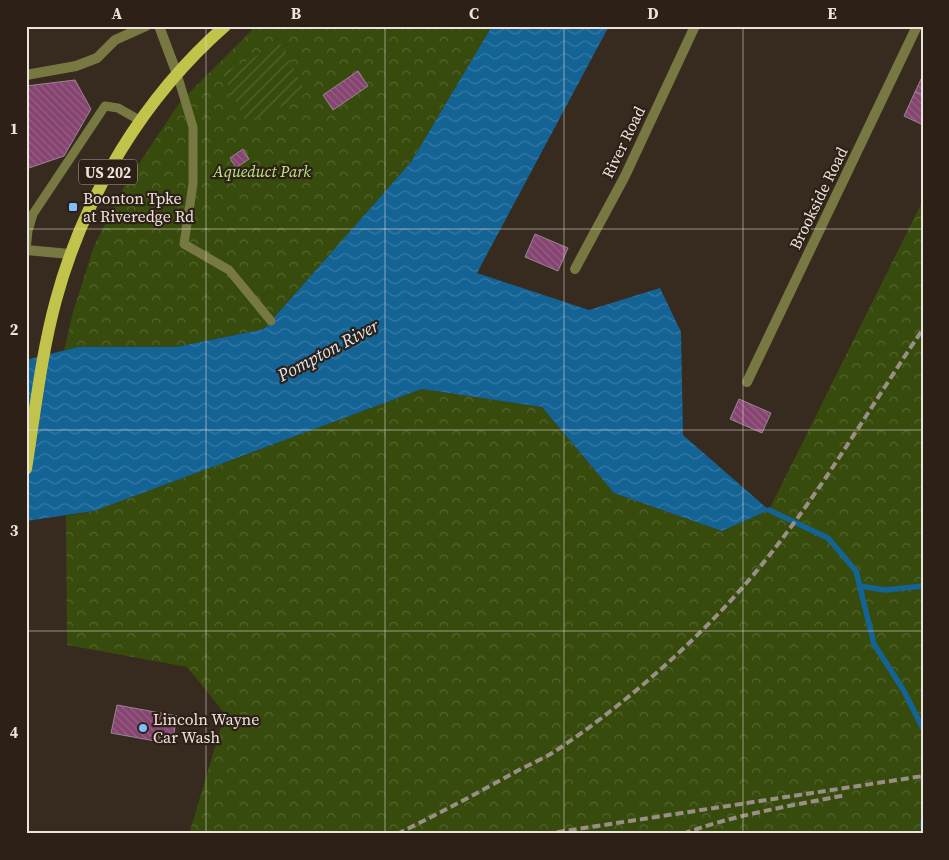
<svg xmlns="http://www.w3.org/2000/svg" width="949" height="860" viewBox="0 0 949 860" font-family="'Source Serif 4',serif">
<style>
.forest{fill:url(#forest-crowns)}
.garden{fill:url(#garden-furrows)}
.water{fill:url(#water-waves)}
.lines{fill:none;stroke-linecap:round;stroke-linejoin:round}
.stream{stroke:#146395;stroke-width:5.5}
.building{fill:url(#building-back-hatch);stroke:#988691}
.service{stroke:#777842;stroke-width:9}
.minor{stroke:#777842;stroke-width:10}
.tertiary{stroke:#777842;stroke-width:10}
.primary{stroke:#c2c34a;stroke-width:12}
.rail{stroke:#998f86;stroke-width:4;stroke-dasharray:8 4;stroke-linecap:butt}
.grid{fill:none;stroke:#ece3dd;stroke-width:1;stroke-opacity:0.55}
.poi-dot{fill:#80bdfa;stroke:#2d2016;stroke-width:2}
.labels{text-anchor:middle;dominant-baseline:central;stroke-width:4.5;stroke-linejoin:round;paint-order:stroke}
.shield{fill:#2d2016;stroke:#b3a8a1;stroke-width:1}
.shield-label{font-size:15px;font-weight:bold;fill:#ece3dd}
.street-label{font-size:16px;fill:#ece3dd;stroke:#2d2016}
.park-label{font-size:16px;font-style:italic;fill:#bfe882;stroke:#2d2016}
.poi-label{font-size:16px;fill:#ece3dd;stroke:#2d2016;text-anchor:start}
.water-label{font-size:18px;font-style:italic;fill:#d4e6f4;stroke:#2d2016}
.neatline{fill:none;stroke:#ece3dd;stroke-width:2}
.grid-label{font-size:16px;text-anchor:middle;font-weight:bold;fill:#ece3dd}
</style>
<defs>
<pattern id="forest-crowns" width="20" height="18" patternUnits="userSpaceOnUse" patternTransform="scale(1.25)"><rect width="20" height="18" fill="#364b0c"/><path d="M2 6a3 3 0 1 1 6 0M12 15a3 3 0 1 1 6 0" fill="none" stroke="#53652f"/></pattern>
<pattern id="garden-furrows" width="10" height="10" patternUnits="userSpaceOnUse" patternTransform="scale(1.25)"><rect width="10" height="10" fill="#364b0c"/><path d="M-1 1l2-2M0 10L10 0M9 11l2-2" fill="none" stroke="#53652f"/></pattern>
<pattern id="water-waves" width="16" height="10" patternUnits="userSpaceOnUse" patternTransform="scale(1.25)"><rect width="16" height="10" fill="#146395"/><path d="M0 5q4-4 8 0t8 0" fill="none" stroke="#3679a3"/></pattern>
<pattern id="building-back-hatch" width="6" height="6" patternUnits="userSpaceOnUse" patternTransform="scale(1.25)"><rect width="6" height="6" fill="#864471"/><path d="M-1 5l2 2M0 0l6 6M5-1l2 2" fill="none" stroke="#975f85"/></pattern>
</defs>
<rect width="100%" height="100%" fill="#372a1f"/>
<!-- forest -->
<g class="forest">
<path d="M256,26H492L411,162L264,329L176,347H78L64,350L73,312L94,246L126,183L180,102Z"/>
<path d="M923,200V834H189L225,714L187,667L67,645L66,516L94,511L422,389L542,407L614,493L722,531L769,510Z"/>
</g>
<!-- garden -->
<path class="garden" d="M281,44L306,94L247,124L222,73Z"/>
<!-- water -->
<path class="water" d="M492,26H609L477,273L589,310L660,288L681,332L683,435L769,510L722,531L614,493L542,407L422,389L94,511L26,521V360L78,347H176L264,329L411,162Z"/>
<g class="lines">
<!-- stream -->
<g class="stream">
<path d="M769,510L828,538L856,571L874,644L904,691L923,729"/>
<path d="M860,586L885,590L923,586"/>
<path d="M923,821V828"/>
</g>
</g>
<!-- building -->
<g class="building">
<path d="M358,71L368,86L333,110L323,95Z"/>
<path d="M923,75V95L915,92Z"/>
<path d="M75,80L91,109L64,156L26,169V86Z"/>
<path d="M915,92L923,95V125L904,116Z"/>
<path d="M243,149L249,159L236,168L230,158Z"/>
<path d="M535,234L568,248L558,271L525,257Z"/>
<path d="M739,399L771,413L762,433L730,419Z"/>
<path d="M117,705L177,716L172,744L111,733Z"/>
</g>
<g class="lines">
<!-- service -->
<g class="service">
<path d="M177,74L193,127V184L184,244L229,270L271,321"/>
<path d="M26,250L28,231L33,214L105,106L118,108L141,121"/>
</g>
<!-- minor -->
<g class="minor">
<path d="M26,75L76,66L97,58L115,40L146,26"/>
<path d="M26,250L70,254"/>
<path d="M575,269L625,176L695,26"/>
<path d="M747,382L917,26"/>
</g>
<!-- tertiary -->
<path class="tertiary" d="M159,26L177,74"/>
<!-- primary -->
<path class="primary" d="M26,469C35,413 41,355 56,300C84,196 144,97 225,26"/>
<!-- rail -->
<g class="rail">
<path d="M397,834C438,814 478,793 517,771C529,765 542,759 554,752C623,706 695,643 749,580C815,503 866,413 923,329"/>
<path d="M545,834L923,776"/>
<path d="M683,834C736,814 791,806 846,795"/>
</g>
</g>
<!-- grid -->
<path class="grid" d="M206,26V834M385,26V834M564,26V834M743,26V834M26,229H923M26,430H923M26,631H923"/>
<!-- markers -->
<g class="poi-dot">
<rect x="68" y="202" width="10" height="10" rx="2.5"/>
<circle cx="143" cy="728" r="5"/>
</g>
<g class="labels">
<!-- shield labels -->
<rect class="shield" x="79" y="159.5" width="58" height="25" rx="4"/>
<g class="shield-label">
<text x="108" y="172">US 202</text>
</g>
<!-- street labels -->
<g class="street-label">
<text transform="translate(623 142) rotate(-64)">River Road</text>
<text transform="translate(818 198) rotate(-64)">Brookside Road</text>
</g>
<!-- park labels -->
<g class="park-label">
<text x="262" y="171">Aqueduct Park</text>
</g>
<!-- poi labels -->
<g class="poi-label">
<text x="83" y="198">Boonton Tpke<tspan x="83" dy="18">at Riveredge Rd</tspan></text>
<text x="153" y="719">Lincoln Wayne<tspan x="153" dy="18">Car Wash</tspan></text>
</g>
<!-- water labels -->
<g class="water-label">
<text transform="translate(328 350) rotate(-28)">Pompton River</text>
</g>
</g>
<!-- border -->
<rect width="949" height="860" fill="none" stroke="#2d2016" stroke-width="55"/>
<rect x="28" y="28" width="894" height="804" class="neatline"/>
<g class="grid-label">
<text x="117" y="19">A</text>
<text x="296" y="19">B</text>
<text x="474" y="19">C</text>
<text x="653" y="19">D</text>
<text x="832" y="19">E</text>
<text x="14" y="134">1</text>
<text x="14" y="335">2</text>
<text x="14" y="536">3</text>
<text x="14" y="738">4</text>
</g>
</svg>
